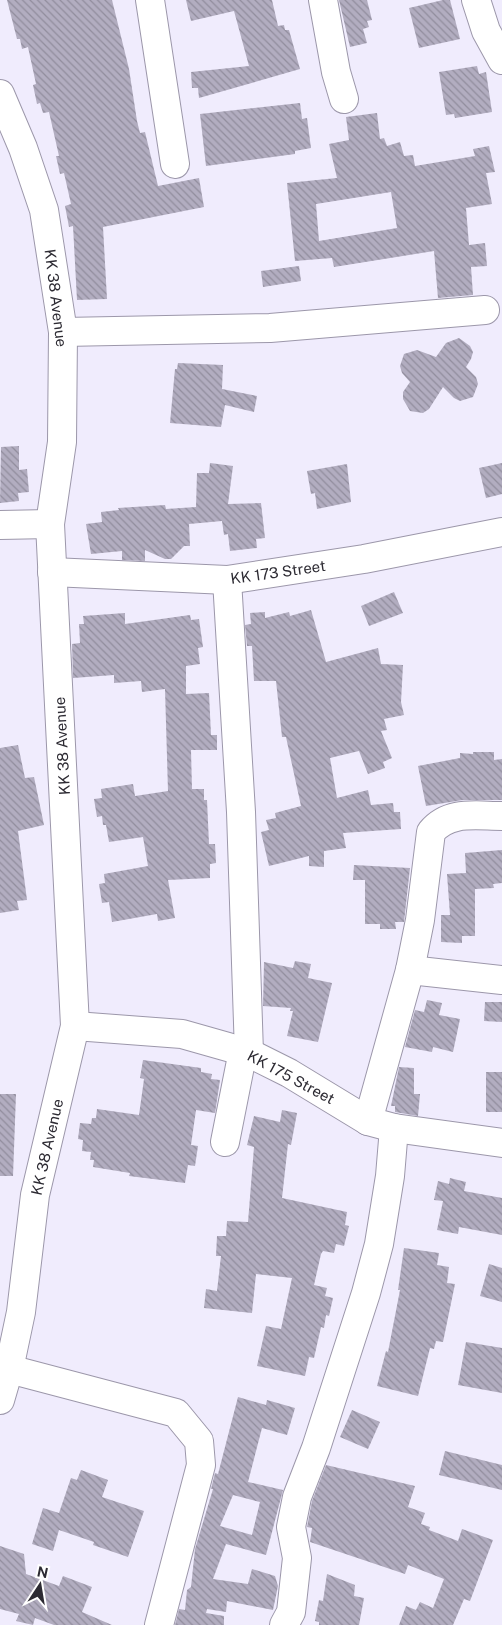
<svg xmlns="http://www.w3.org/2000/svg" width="502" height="1625" viewBox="0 0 502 1625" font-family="'Public Sans',sans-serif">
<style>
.building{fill:url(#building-back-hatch);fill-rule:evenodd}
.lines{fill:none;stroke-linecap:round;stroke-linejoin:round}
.minor-casing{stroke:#9c97aa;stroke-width:30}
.minor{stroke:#fff;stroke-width:28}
.labels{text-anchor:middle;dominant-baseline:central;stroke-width:4;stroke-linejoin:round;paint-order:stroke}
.street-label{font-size:15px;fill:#2d2b33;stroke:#fff}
</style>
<defs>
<pattern id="building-back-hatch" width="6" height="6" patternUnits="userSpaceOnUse" patternTransform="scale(1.25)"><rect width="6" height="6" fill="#b2adc0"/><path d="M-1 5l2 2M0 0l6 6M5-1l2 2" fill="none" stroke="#918d9d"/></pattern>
</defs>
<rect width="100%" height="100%" fill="#f0ecfd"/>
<!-- building -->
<g class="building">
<path d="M7,0H112L129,69L137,121L140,133L145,132L158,186L199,178L204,207L103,227L107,299L77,300L73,226L69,227L65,206L71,204L64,173L60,174L56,156H59L49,112L43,113L40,103L37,104L33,85L36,84L28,47L22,49L20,39H17Z"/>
<path d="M186,0H272L278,26L284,25L285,30H289L300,69L199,98L198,88H192L191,72L249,66L234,11L191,21Z"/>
<path d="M339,0H367L372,20L367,21L369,27L363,29L367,43L350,47Z"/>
<path d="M443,0H450L460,39L419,48L409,8Z"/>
<path d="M477,66L479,74L486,72L492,112L455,118L454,114L446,115L439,72Z"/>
<path d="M300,103L302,119L307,118L311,148L295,151V154L206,166L200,114Z"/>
<path d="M377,113L380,139L384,138L387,146L400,142L404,156L413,155L415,166L475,156L473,149L489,146L495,172L486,173L492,204L466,208L469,245L485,243L487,266L471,267L473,295L438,298L434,251L334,267L332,258L295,261L287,183L337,178L329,144L349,140L346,117ZM391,192L397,228L319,241L316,204Z"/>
<path d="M299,266L301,281L263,287L261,271Z"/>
<path d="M459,338L470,346L473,352L471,359L466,367L476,377L478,384L473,397L460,401L454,398L443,387L429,409L423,413L410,411L403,399V392L410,382L402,373L400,366L404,354L417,350L436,357L446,343Z"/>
<path d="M178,363L223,365L222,389L257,396L254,412L225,405L221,427L170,423L175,369H177Z"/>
<path d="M19,446V470L27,469L29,492L18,493L19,501L0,503L1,447Z"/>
<path d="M210,463L233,466L228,504L261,503L265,538L256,539L257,548L230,551L228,534L224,535L222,521L189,524L190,546H184L171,559H165L145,550V561L122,560V551L91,554L86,524L102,522L101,512L119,510L118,508L165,505L166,509L196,507L197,473H209Z"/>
<path d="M502,463V494L486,498L479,468Z"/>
<path d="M347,464L351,502L317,509L315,493L311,494L307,471Z"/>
<path d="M394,592L403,613L369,626L361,606Z"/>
<path d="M311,610L326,662L378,648L381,664L403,665L401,702L404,715L384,719L387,730L381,731L392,758L383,762L385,768L368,774L359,751L330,758L337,798L368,790L371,805L393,803L394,812H400L401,829L343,833L346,848L324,851V867L309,866V856L269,866L261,832L269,830L266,820L276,818L275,813L301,806L286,737H282L276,681H254L252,646H247L245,625L251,624L250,613L265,612V618L289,612L290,616Z"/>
<path d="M125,613V624L190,615L191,620L199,619L203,647L198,648L200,664L186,666V694L209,693L211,735H217V750H191L192,789H204V800H207L209,844H215L216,863L210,864V878L168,880L175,918L158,921L157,914L112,922L109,902L102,903L99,884L105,883L104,874L148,866L143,837L109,842L106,825H103L102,816L97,817L94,799L102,798L101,789L133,784L135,796L168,791L165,689L142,692L141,681L114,683V675L73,678L72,644L80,643L79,624H84L83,616Z"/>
<path d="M18,745L25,778L34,777L44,825L18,831L27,900L17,901L19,910L0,913V748Z"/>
<path d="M473,752H494V760L502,759V800H463L426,806L418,766L460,758V753L473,754Z"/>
<path d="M502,850V883L493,884L494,888L475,889V936H462V943L441,942V915H450L447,874L466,873L465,853Z"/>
<path d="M354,865L410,868L404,922H395L396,929H380V924H365V880H353Z"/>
<path d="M295,961L311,964L308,978L332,983L318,1042L287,1036L293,1011H290L291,1008L263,1006L264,962L293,968Z"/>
<path d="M427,1000L442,1003L439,1015L460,1019L453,1052L433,1047L432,1052L405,1047L415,1010L424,1012Z"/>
<path d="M485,1002H502V1022L484,1021Z"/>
<path d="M143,1060L201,1068V1072L212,1074L211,1079L220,1080L215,1113L196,1110L191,1145L198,1146L195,1166L188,1165L185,1183L129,1176L130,1173L93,1167L94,1160H90L91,1152L82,1151L83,1140L78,1139L80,1123L91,1124L92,1118H96L97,1109L139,1115L144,1079L140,1078Z"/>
<path d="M399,1067L414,1068V1094H420L418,1116L395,1112V1106H391Z"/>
<rect x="486" y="1072" width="16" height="40"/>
<path d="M0,1094H16L13,1176H0Z"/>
<path d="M282,1110L297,1113L291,1145L288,1144L282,1198L347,1212L345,1225L349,1226L344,1246L336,1244L334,1253L323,1251L321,1254L314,1285L327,1288L325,1296L333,1298L329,1316L326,1315L324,1328L321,1327L314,1358L309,1357L305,1376L257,1366L266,1326L281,1329L292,1278L256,1274L252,1313L204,1308L206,1289L217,1291L221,1256H216L217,1236H226L227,1221L248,1222L254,1147L247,1145L254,1116L280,1122Z"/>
<path d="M450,1178L466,1182L464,1191L502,1198V1235L459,1227L458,1234L437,1230L443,1201L434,1200L438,1181L449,1184Z"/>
<path d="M404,1248L439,1253L437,1265L449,1267L447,1283L455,1284L443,1342L436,1341L434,1349L430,1348L418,1396L377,1386L386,1351L388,1352L400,1290H398Z"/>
<path d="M489,1264L502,1268V1302L480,1296Z"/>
<path d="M466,1342L502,1348V1393L458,1385Z"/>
<path d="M238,1397L266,1405L267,1400L295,1408L287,1435L262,1428L248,1482L283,1490L266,1555L226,1544L213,1579L248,1584L252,1569L275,1576L278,1586L273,1610L227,1601L226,1612L207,1609L206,1613L224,1616V1625H175L179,1609L185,1610L187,1590L191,1587L195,1549L213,1489H211L215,1473L218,1474ZM233,1495L260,1502L252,1535L220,1526Z"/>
<path d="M352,1410L380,1422L368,1449L340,1437Z"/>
<path d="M445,1451L502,1465V1490L439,1475Z"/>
<path d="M326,1465L415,1486L408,1507L425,1513L421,1524L430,1527L429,1530L458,1541L462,1529L493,1540L470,1601L464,1599L453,1625H399L406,1606L416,1610L420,1602L433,1608L444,1579L408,1565L405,1574L310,1542L312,1528L307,1527L312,1501Z"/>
<path d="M81,1470L108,1480L102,1497L144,1511L128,1557L93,1545L94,1542L59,1530L53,1551L32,1544L43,1508L59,1513L71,1478L77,1480Z"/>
<path d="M0,1546L24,1554L26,1574L59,1586L63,1576L92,1587L82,1612L112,1625H54L35,1618L33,1625L16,1621L19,1614L0,1609Z"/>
<path d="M327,1574L355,1585L354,1596L364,1598L359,1625H319V1622L315,1621L319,1600L323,1601Z"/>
</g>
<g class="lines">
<!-- minor casing -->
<g class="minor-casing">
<g id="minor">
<path d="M150,0L175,164"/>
<path d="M323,0L336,72L344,99"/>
<path d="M476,0L486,31L502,60"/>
<path d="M0,94L23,148L44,210L63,332L62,442L50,524L75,1026L35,1195L21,1312L9,1369L0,1400"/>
<path d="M63,332L270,328L485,310"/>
<path d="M0,525L50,524"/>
<path d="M52,572L227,580L364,559L502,532"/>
<path d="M227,580L241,812L249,1053"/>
<path d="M410,970L502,980"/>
<path d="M75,1026L182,1034L249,1053L289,1073L368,1121L394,1128L502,1143"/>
<path d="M368,1121L410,970L420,920L431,832C449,810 476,816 502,816"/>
<path d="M225,1142L243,1051"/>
<path d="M9,1369L176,1413L199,1441L201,1465L159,1625"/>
<path d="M284,1625L291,1612L297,1558L291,1527L297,1497L316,1448L366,1293L379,1244L390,1176L394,1128"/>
</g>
</g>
<!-- minor -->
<use href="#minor" class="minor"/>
</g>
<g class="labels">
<!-- street labels -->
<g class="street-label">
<text transform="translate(56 298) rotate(83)">KK 38 Avenue</text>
<text transform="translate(278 572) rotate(-8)">KK 173 Street</text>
<text transform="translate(62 746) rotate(-93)">KK 38 Avenue</text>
<text transform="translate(291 1077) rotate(28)">KK 175 Street</text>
<text transform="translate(47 1147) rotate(-77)">KK 38 Avenue</text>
</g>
</g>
<!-- north arrow -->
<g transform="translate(40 1585) rotate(12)" stroke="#ffffff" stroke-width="4" paint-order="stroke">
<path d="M0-4L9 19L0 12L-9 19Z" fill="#2d2b33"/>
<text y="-8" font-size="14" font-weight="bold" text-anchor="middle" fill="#2d2b33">N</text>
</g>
</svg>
